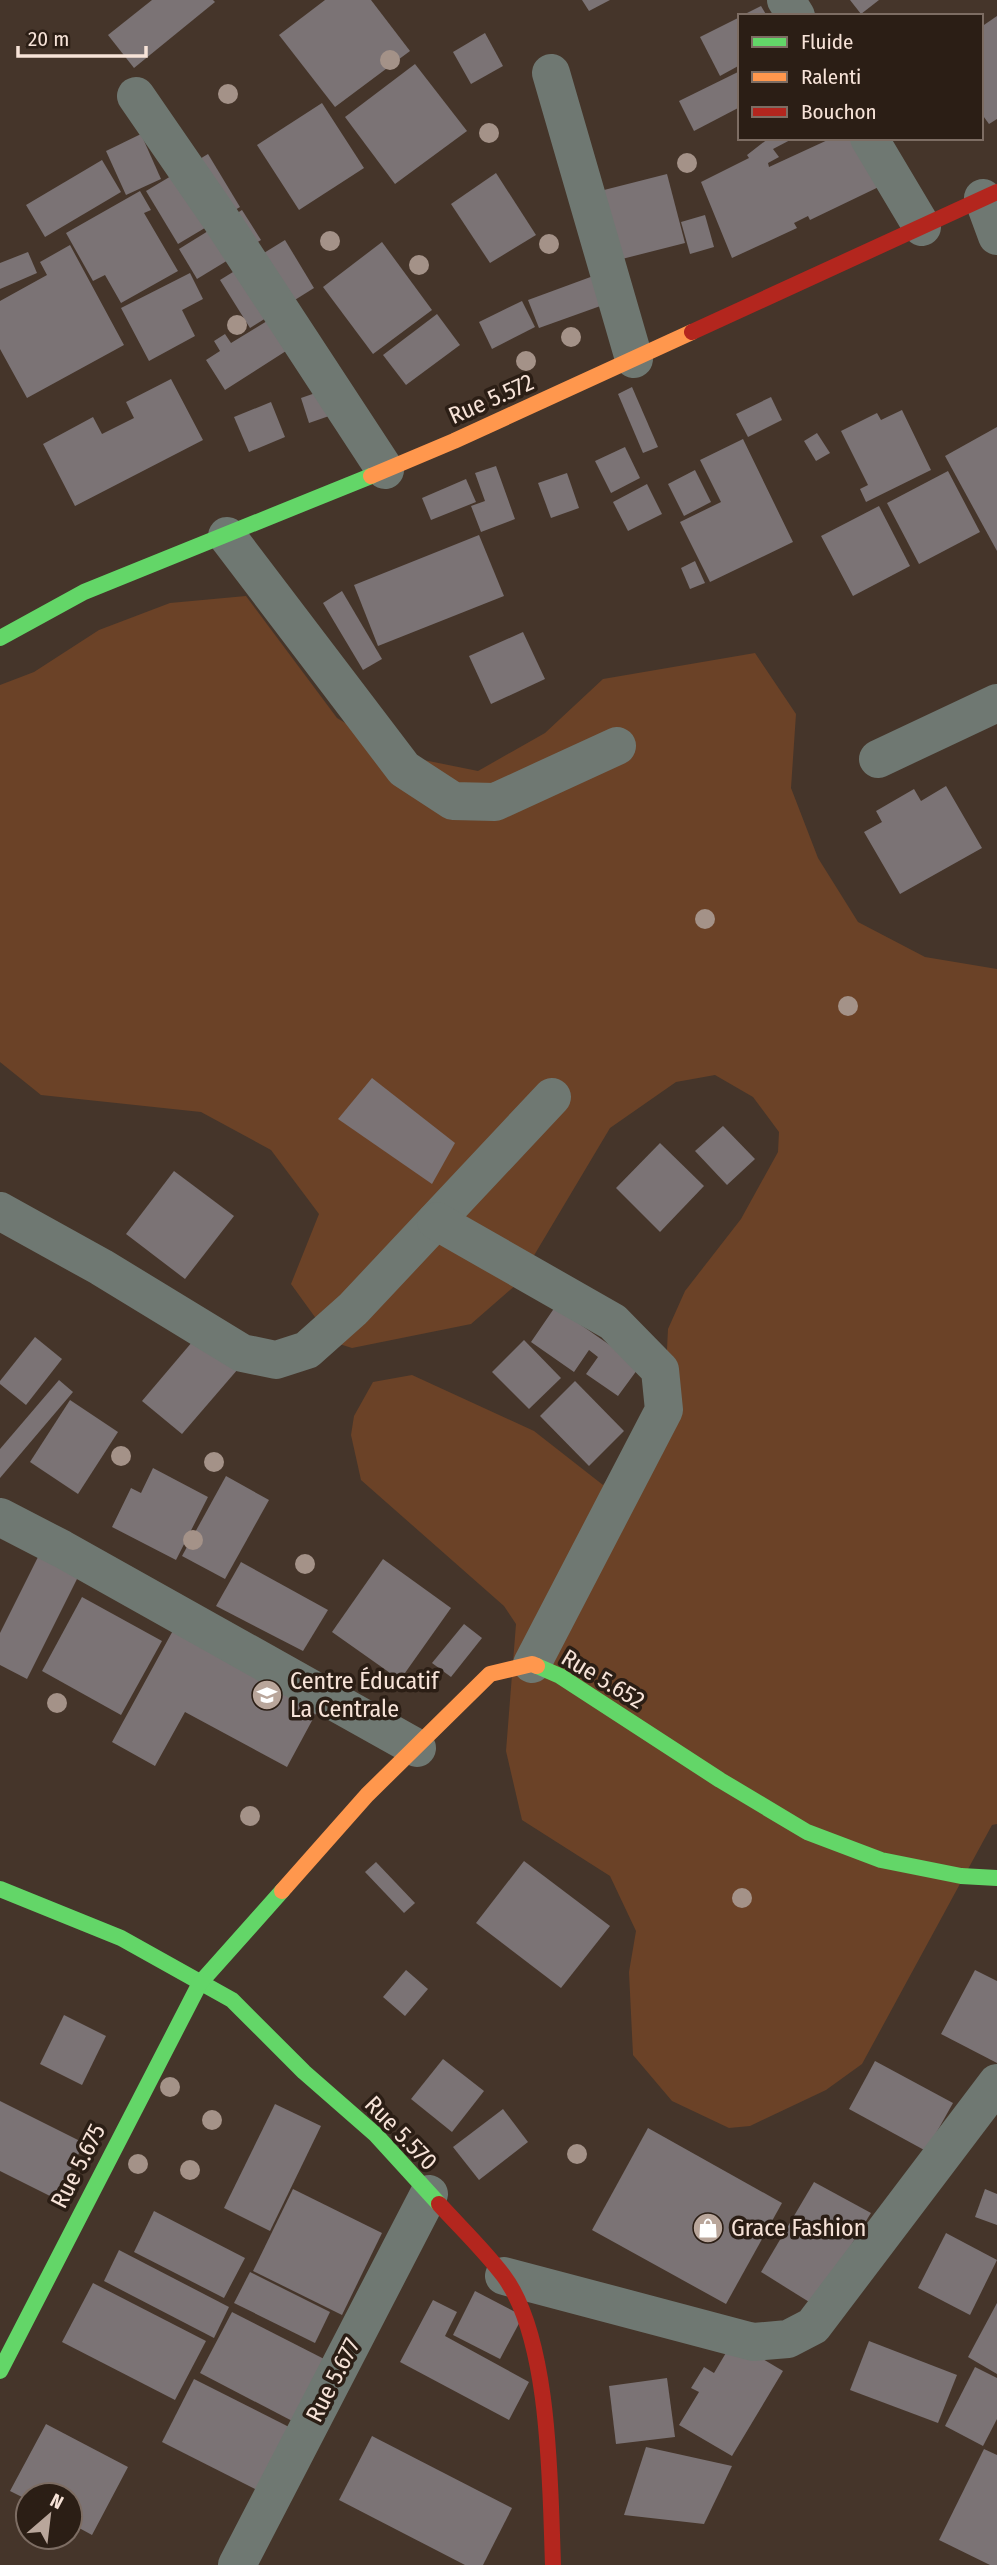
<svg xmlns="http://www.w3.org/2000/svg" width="997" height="2565" viewBox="0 0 997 2565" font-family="'Fira Sans Condensed',sans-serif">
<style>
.green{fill:#6b4227}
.building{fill:#7b7375}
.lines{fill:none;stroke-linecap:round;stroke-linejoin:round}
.street{stroke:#6f7872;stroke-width:38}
.fast{stroke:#63d668;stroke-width:16}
.slow{stroke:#ff974d;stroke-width:16}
.jam{stroke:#b3261e;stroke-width:16}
.tree{fill:#a49288}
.labels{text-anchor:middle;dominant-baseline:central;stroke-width:7;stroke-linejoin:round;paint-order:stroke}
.street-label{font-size:24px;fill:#f7e3d8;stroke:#2b1e15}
.poi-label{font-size:24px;fill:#f7e3d8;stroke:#2b1e15;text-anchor:start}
</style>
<rect width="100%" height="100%" fill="#45352a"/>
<!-- green -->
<path class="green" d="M246,596L337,718L399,755L478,771L545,733L603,679L755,653L796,714L791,788L818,858L858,922L925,957L997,969V1824L992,1825L862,2064L826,2090L750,2126L729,2128L672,2101L633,2055L629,1972L636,1931L610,1876L522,1820L506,1751L516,1624L504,1606L361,1480L351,1435L354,1416L373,1382L412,1375L534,1431L603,1485L664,1410L668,1329L685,1291L741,1219L778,1152L779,1132L753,1097L715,1075L676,1082L610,1128L517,1284L471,1324L352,1348L333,1342L291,1284L319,1214L271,1150L201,1112L41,1095L0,1062V685L34,672L99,630L170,603Z"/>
<!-- building -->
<g class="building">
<path d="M152,0H213L215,2L134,68L108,35Z"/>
<path d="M325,0H371L410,51L335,107L279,35Z"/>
<path d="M582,0H610L589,11Z"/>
<path d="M850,0H879L861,14Z"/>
<path d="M761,6L767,16H741Z"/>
<path d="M997,16V119L989,124L981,113V27Z"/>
<path d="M740,17V65L720,76L700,37Z"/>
<path d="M485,33L503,66L471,84L453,52Z"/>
<path d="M415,64L467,131L395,184L345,117Z"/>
<path d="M740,71V107L694,131L679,101Z"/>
<path d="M322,103L364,168L299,210L257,145Z"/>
<path d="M141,134L161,179L126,195L106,151Z"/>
<path d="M769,138H794L773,149L779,157L768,163L769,167L832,138H864L887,183L810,220L808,216L794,223L797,228L732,258L701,182L749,158L747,155Z"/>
<path d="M208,154L240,207L178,244L146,191Z"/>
<path d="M102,160L121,192L45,237L26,205Z"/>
<path d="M496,173L536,235L490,263L451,204Z"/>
<path d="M667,174L685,243L622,259L604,190Z"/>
<path d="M140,191L151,210L144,213L178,271L121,303L105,275L93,281L66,233Z"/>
<path d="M242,210L261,240L197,279L179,249Z"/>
<path d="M705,215L714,247L690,254L681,222Z"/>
<path d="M285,240L314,288L250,328L220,280Z"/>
<path d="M382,242L432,310L373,354L323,287Z"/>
<path d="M70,245L124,345L27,398L0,349V301L47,275L40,262Z"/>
<path d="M28,252L37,273L0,289V263Z"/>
<path d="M190,273L203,299L182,310L195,336L149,361L121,308Z"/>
<path d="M596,275L606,304L539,328L528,300Z"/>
<path d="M522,301L535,327L492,349L479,322Z"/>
<path d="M437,314L460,345L406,385L383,355Z"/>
<path d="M267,321L286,351L225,390L206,360L220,351L214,341L225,334L231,343Z"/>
<path d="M171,379L203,440L75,506L43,444L93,417L102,434L134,418L126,402Z"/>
<path d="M347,382L355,407L309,423L301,398Z"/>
<path d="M632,387L658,447L643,453L618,394Z"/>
<path d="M771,397L782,420L748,437L736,414Z"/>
<path d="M271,402L285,437L249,452L234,417Z"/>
<path d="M902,410L931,470L866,502L860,489L868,485L841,431L877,413L881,420Z"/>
<path d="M997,427V551L945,456Z"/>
<path d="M817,433L830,453L816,461L804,441Z"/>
<path d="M743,439L793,542L710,582L680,522L721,502L700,460Z"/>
<path d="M625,447L640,478L611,493L595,461Z"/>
<path d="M496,466L515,519L481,532L471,506L485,501L475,473Z"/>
<path d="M695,470L711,502L684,516L668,484Z"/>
<path d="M948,471L980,532L919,564L887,503Z"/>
<path d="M567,473L579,508L551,518L538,483Z"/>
<path d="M466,479L476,502L431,520L422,498Z"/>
<path d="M647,484L662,514L628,531L613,502Z"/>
<path d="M879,506L910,566L853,596L821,536Z"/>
<path d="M479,535L504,596L378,646L354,585Z"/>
<path d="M695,561L705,583L690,589L681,568Z"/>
<path d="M342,591L382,659L363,670L323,603Z"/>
<path d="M523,632L545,679L491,704L469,656Z"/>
<path d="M946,786L982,848L900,894L864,832L882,822L876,811L914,789L921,801Z"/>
<path d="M372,1078L455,1143L432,1184L338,1119Z"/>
<path d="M723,1126L755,1159L727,1185L695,1151Z"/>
<path d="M660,1143L704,1186L660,1232L616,1188Z"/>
<path d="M174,1171L234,1216L185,1279L126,1234Z"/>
<path d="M555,1307L640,1366L618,1396L586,1374L598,1357L589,1350L574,1372L531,1342Z"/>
<path d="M198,1335L238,1369L182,1434L142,1401Z"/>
<path d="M35,1337L62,1359L26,1405L0,1384V1381Z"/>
<path d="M524,1340L561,1378L529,1409L492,1372Z"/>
<path d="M59,1380L73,1392L0,1478V1449Z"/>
<path d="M575,1381L624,1431L589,1466L540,1416Z"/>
<path d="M70,1400L118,1432L78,1494L30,1462Z"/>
<path d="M153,1468L208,1497L176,1560L112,1527L131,1488L141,1493Z"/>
<path d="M226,1476L269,1500L225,1579L182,1556Z"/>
<path d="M44,1545L84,1565L27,1679L0,1665V1633Z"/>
<path d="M383,1559L451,1608L400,1680L332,1632Z"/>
<path d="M241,1562L328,1610L303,1651L216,1606Z"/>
<path d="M82,1597L162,1641L121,1715L42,1671Z"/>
<path d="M464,1624L482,1638L451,1677L432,1663Z"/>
<path d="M176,1625L321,1704L287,1767L185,1712L155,1766L112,1742Z"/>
<path d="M524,1861L610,1926L561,1988L476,1923Z"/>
<path d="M376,1862L415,1903L404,1913L365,1872Z"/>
<path d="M406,1970L428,1989L405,2016L383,1997Z"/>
<path d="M975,1970L997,1981V2063L941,2034Z"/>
<path d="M64,2015L106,2036L82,2085L40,2064Z"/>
<path d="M443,2059L484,2091L452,2132L411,2099Z"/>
<path d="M875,2061L953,2103L926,2151L849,2109Z"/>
<path d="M0,2101L84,2143L56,2199L0,2171Z"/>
<path d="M275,2104L321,2126L270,2231L224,2208Z"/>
<path d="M503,2109L528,2142L479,2180L453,2147Z"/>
<path d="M648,2128L782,2203L726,2304L592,2230Z"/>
<path d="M814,2182L871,2213L814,2305L761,2272Z"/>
<path d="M293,2189L382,2233L342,2315L253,2271Z"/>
<path d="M985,2189L997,2194V2225L975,2217Z"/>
<path d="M154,2211L245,2258L224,2298L134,2252Z"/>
<path d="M946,2233L997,2260L970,2315L918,2288Z"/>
<path d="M119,2250L229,2307L214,2338L104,2281Z"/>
<path d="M250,2272L330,2312L315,2343L234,2303Z"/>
<path d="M93,2283L206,2341L175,2400L62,2342Z"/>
<path d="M475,2291L523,2316L500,2359L453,2335Z"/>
<path d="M433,2300L457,2312L445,2336L529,2382L509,2420L400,2362Z"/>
<path d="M997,2303V2374L968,2357Z"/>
<path d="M232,2312L330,2362L298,2424L200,2373Z"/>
<path d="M733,2341L783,2371L732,2456L679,2425L699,2392L691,2388L704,2367L714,2373Z"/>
<path d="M869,2341L957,2375L938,2423L850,2390Z"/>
<path d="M975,2367L997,2378V2419L983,2446L945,2426Z"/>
<path d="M667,2378L675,2437L616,2444L609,2386Z"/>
<path d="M194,2379L291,2428L259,2491L162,2442Z"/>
<path d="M46,2424L128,2467L92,2535L70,2523V2495H28V2500L10,2491Z"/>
<path d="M372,2436L512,2508L483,2565H465L339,2500Z"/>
<path d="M646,2447L732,2466L704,2524L624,2515Z"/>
<path d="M984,2449L997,2455V2565H990L939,2540Z"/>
</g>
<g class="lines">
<!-- street -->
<g class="street">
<path d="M786,0L796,16"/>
<path d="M551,73L634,359"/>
<path d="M136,96L222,221L385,470"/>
<path d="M869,138L922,227"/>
<path d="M983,198L997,236"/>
<path d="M227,536L404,769L453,801L495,802L617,746"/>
<path d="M878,759L997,703"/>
<path d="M0,1211L101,1267L242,1353L276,1360L307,1350L353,1309L552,1097"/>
<path d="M436,1221L613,1322L660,1370L664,1410L532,1664"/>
<path d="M0,1517L62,1549L417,1748"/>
<path d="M504,2276L753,2342L788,2339L813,2326L997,2083"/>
<path d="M237,2565L429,2194"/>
</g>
<!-- fast -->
<g class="fast">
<path d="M0,638L84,592L371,476"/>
<path d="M537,1666L560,1676L720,1780L807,1832L881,1860L961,1876L997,1878"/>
<path d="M0,1889L121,1938L232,2000L304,2072L376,2135L439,2204"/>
<path d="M0,2371L200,1983L282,1891"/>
</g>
<!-- slow -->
<g class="slow">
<path d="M371,476L454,441L692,332"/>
<path d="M282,1891L367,1795L490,1674L532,1664L537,1666"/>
</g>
<!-- jam -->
<g class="jam">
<path d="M692,332L997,192"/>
<path d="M439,2204C460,2227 484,2250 503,2275C551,2338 550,2486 553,2565"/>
</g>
</g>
<!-- trees -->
<g class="tree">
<circle cx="390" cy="60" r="10"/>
<circle cx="228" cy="94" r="10"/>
<circle cx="489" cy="133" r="10"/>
<circle cx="687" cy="163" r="10"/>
<circle cx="330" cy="241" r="10"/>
<circle cx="549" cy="244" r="10"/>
<circle cx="419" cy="265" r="10"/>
<circle cx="237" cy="325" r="10"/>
<circle cx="571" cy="337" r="10"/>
<circle cx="526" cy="361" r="10"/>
<circle cx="705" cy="919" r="10"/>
<circle cx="848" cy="1006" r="10"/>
<circle cx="121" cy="1456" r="10"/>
<circle cx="214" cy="1462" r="10"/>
<circle cx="193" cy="1540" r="10"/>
<circle cx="305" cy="1564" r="10"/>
<circle cx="57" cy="1703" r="10"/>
<circle cx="250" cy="1816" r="10"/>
<circle cx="742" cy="1898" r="10"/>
<circle cx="170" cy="2087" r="10"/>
<circle cx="212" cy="2120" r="10"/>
<circle cx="577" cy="2154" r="10"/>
<circle cx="138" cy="2164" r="10"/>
<circle cx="190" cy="2170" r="10"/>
</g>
<!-- icons -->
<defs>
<g id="school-disc" transform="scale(1.575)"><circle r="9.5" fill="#b9a69b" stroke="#2b1e15"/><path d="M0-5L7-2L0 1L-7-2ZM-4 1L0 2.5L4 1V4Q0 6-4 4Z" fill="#fff"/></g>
<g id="shop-disc" transform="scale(1.575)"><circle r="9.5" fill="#b9a69b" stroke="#2b1e15"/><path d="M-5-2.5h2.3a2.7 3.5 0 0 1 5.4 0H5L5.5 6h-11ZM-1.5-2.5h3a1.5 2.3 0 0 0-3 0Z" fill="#fff"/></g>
</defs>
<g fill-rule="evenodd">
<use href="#school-disc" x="267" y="1695"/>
<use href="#shop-disc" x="708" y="2228"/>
</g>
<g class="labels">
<!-- street labels -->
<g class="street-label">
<text transform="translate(491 399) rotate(-24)">Rue 5.572</text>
<text transform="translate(603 1679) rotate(31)">Rue 5.652</text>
<text transform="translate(401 2133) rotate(46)">Rue 5.570</text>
<text transform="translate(78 2166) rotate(-63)">Rue 5.675</text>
<text transform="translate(333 2380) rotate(-63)">Rue 5.677</text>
</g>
<!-- poi labels -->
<g class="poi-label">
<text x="290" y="1681">Centre Éducatif<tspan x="290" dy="28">La Centrale</tspan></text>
<text x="731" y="2228">Grace Fashion</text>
</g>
</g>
<!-- legend -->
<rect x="738" y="14" width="245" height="126" fill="#2b1e15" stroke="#7d6d63" stroke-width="2"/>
<rect x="752" y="37" width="35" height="10" fill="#63d668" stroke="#7d6d63" stroke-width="2"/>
<text x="801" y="49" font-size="21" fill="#f7e3d8">Fluide</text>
<rect x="752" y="72" width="35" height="10" fill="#ff974d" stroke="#7d6d63" stroke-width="2"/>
<text x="801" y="84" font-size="21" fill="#f7e3d8">Ralenti</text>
<rect x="752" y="107" width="35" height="10" fill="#b3261e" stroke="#7d6d63" stroke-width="2"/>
<text x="801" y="119" font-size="21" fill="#f7e3d8">Bouchon</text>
<!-- north arrow -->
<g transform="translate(49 2516) rotate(28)"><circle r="33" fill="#2b1e15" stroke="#7d6d63" stroke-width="2"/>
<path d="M0-5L12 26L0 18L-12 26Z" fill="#b9a69b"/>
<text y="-10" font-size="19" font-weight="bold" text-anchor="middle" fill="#f7e3d8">N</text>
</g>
<!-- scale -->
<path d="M18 46v10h128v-10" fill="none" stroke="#f7e3d8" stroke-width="3.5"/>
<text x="28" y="46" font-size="21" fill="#f7e3d8" stroke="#2b1e15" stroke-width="5" paint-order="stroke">20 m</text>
</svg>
